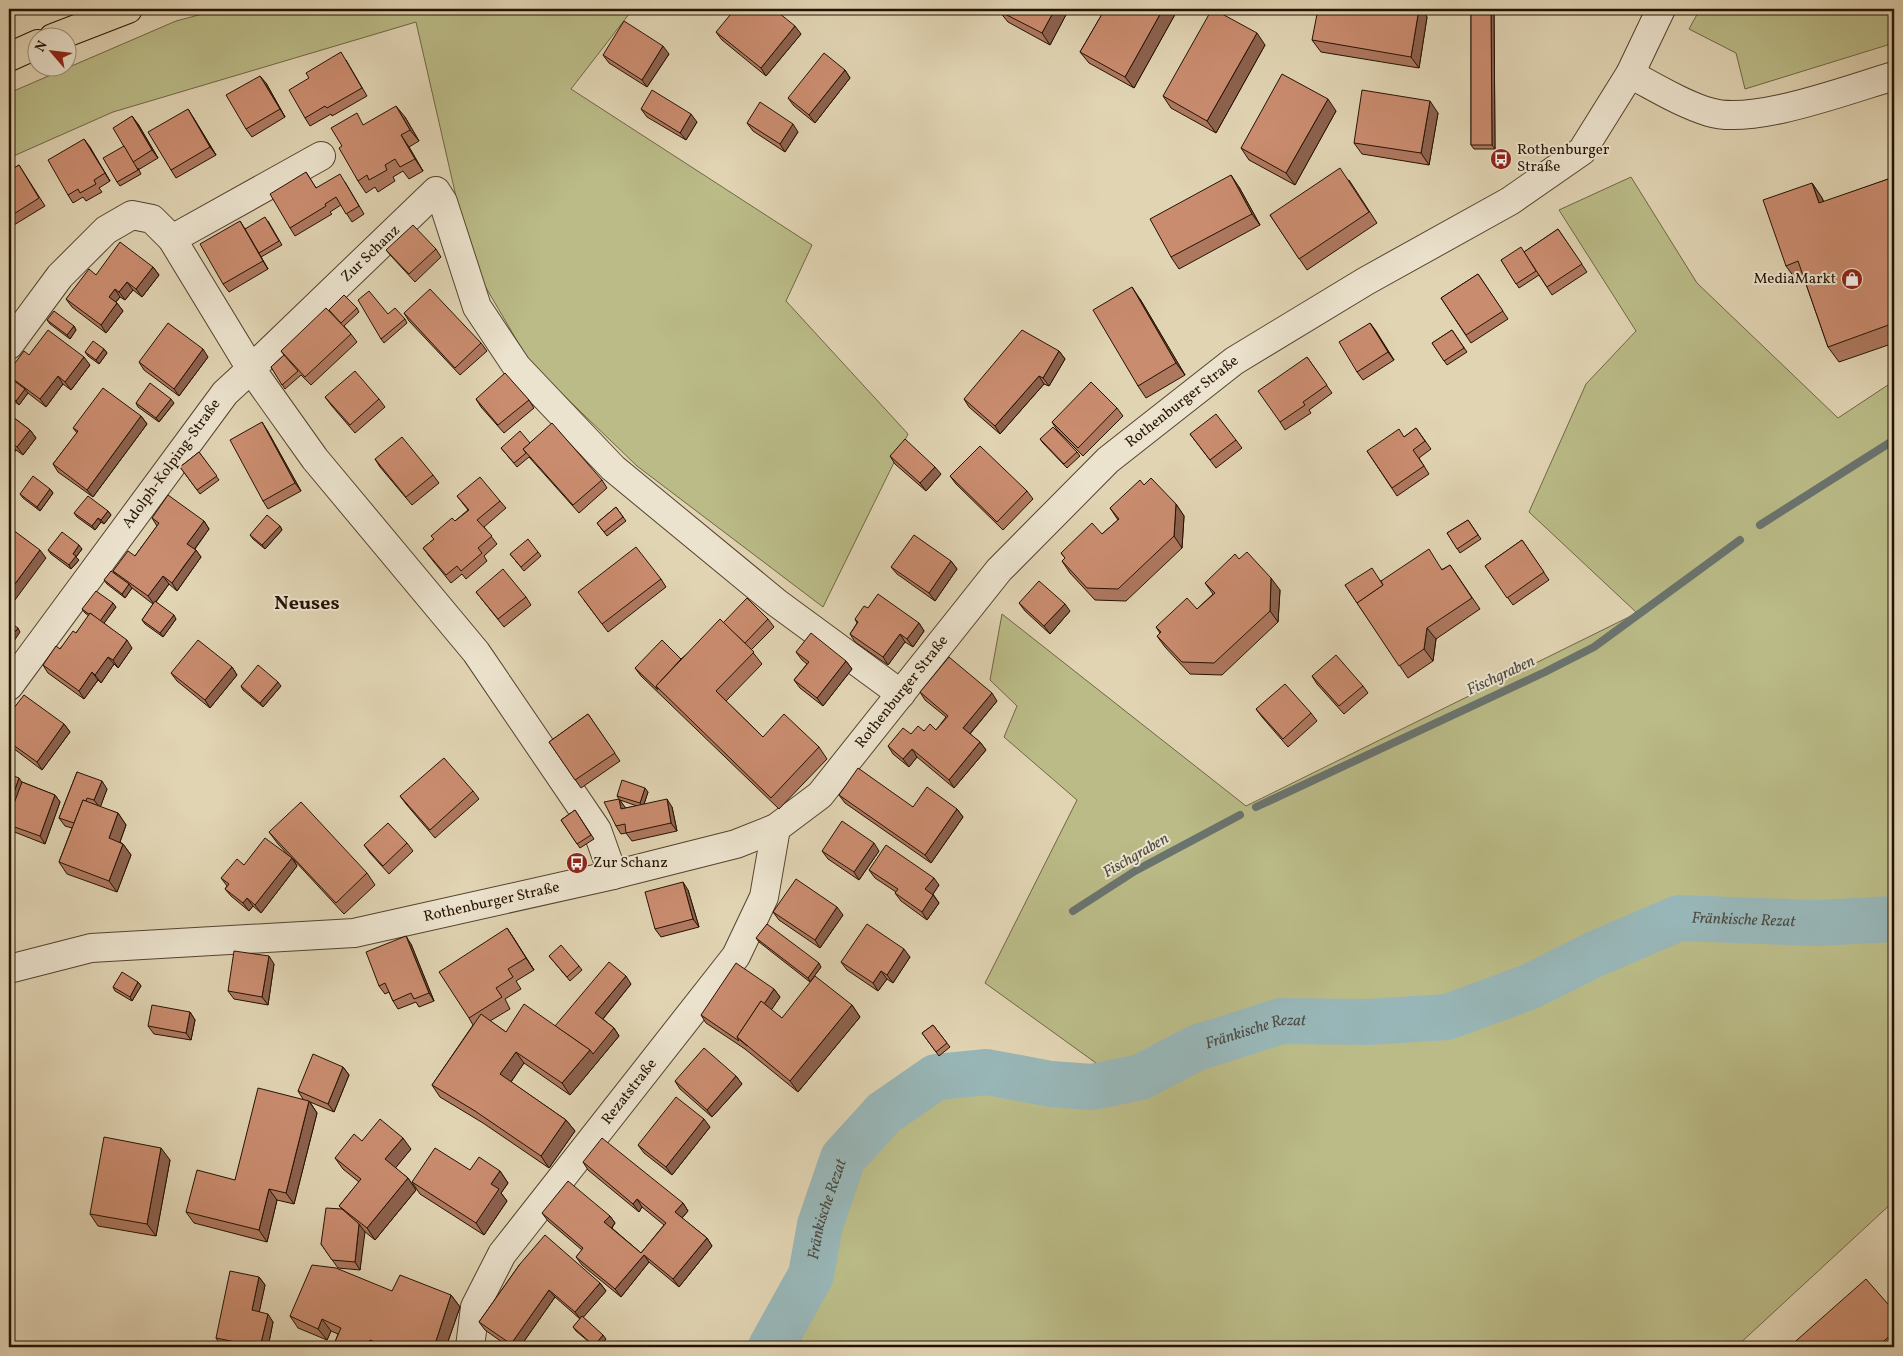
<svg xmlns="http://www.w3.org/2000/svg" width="1903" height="1356" viewBox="0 0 1903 1356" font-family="Vollkorn,serif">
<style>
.green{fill:#babb87;stroke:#706645}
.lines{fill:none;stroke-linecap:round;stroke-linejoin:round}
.stream{stroke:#6a746f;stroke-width:8}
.river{stroke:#98b6b7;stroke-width:46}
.street-casing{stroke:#54422f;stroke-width:30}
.primary-casing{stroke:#251203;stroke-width:30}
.street{stroke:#ece3ce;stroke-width:28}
.primary{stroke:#e1d4b3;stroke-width:28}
.wall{fill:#ae785f;stroke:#251203;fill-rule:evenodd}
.shaded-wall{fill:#8d624e;stroke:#251203}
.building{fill:#ca8c6f;stroke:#251203}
.labels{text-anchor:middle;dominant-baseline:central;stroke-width:4;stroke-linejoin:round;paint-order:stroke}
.poi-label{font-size:15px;fill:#251203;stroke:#ece3ce;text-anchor:start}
.street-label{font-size:15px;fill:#251203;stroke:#ece3ce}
.water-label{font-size:16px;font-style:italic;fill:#4d4b42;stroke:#ece3ce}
.district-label{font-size:20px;font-weight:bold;fill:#251203;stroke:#ece3ce}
</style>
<rect width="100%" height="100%" fill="#e1d4b3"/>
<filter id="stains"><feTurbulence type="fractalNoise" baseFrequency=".004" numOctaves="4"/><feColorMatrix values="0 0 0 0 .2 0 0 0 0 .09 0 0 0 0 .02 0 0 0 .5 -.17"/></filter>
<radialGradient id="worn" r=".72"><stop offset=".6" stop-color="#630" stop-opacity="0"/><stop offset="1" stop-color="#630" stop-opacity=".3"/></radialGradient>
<!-- green -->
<g class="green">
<path d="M221,9H633L571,89L812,245L786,301L908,434L823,607L637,466L530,363L471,262L416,22L113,112L9,158V93L176,21Z"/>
<path d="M1700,9H1894V43L1745,89L1736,53L1689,29Z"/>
<path d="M1631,177L1697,283L1838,418L1894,381V1201L1736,1347H798L827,1269L847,1183L897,1120L956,1086L998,1084L1069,1104L1132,1089L985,983L1077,800L1004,737L1017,706L990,680L1002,614L1246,806L1637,613L1529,512L1586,384L1636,331L1559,210Z"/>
</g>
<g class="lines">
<!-- stream -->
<g class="stream">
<path d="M1760,525L1894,440"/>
<path d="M1256,807L1545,672L1594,647L1740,540"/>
<path d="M1073,911L1135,871L1240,815"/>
</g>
<!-- river -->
<path class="river" id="s1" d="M771,1347L811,1275L820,1225L843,1158L884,1113L936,1077L987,1072L1051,1084L1092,1087L1141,1077L1196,1048L1281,1021L1368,1022L1447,1017L1529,987L1595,954L1679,918L1817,923L1894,919"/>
<!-- street casing -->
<g class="street-casing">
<g id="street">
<path d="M1630,74C1655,87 1682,104 1709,112C1753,126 1849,89 1894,76"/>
<path d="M172,239L321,156"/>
<path d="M9,345L60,276L106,230L132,215L152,219L172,239L251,369L225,393L9,686"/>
<path id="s2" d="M613,875L597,830L476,652L315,459L251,369L436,191L443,202L477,307L517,367L613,468L777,603L901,694"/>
<path id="s3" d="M9,969L91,948L354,933L613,875L736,844L776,828L820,795L999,570L1108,460L1234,361L1366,281L1510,201L1582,151L1630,74L1661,9"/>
<path id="s4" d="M470,1347L475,1307L502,1254L736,956L764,897L776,828"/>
</g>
</g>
<!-- primary casing -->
<g class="primary-casing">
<g id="primary">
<path d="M53,38L128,9"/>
<path d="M9,57L38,44"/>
</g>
</g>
<!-- street -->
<use href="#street" class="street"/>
<!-- primary -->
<use href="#primary" class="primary"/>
</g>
<!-- wall -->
<g class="wall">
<path d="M1069,9L1050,45L1008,22L999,11Z"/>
<path d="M1105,9H1178L1134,88L1089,63L1080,52Z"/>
<path d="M1419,9H1421L1427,17L1419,68L1321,52L1312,40Z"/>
<path d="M1471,9H1494L1495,149H1474L1471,145Z"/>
<path d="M716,32L801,34L766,76L722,40Z"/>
<path d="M1265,45L1216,133L1171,108L1163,96Z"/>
<path d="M669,54L647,87L609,63L603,55Z"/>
<path d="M346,60L367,96L332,116L331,114L310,126L305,118Z"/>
<path d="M845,70L850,78L815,123L794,106L788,98Z"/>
<path d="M266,83L285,117L252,137L246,129Z"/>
<path d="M641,109L697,122L686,140L647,117Z"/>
<path d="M1336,111L1295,185L1249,160L1241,148Z"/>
<path d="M1438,113L1429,165L1362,154L1354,143Z"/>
<path d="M193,117L216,155L176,178L171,170Z"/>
<path d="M405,117L419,141L409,147L423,171L409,179L403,171L393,177L395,181L378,192L375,187L366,193L358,181L342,146L364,125Z"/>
<path d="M747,123L798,132L785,152L753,131Z"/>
<path d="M138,124L158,158L138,170V168L141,174L120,186L117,182L124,146Z"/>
<path d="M84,139L110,181L99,188L102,192L86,201L83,197L73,203L68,195Z"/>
<path d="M19,165L45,206L9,228V171Z"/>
<path d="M306,172L316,188L345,182L364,214L352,222L341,205L330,212L332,214L295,236L290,228Z"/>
<path d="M1894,177V343L1839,362L1828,347L1804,278L1797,281L1786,266L1812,183L1822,198L1824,202Z"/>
<path d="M1349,180L1377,223L1307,270L1270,215Z"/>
<path d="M1239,187L1260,225L1179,269L1171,257Z"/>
<path d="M268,221L282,245L261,257L268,269L229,292L223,284L245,229Z"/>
<path d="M1558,229L1587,272L1552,295L1539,275L1519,288L1501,260L1524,252Z"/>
<path d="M436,249L441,257L415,282L392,257L386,250Z"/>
<path d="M153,267L159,275L142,297L133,290L125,300L120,297L116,302L123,311L106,333L72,307L66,299L96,275Z"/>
<path d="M1478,274L1508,319L1471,343L1441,298Z"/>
<path d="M1140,299L1185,375L1146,398L1138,386Z"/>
<path d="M357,308L359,312L344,326L351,334L357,342L311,385L301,375L285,389L271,367L284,355L281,351L329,310Z"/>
<path d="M404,313L481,343L487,351L460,375L409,321Z"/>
<path d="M388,314L405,319L407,323L384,343L381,339Z"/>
<path d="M47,320L74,326L76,330L70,339L50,324Z"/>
<path d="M1370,323L1394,360L1363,380L1357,372Z"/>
<path d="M1452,330L1467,352L1447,365L1432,343Z"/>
<path d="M104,349L107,353L99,364L88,356L85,352Z"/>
<path d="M1059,351L1065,359L1049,386L1044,384L1000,434L969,407L964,399Z"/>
<path d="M29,355L90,365L71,390L63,384L46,407L28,393L19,405L9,397V371Z"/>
<path d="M208,357L179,396L144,370L139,362Z"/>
<path d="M1307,357L1332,393L1309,410L1311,413L1285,430L1280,422Z"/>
<path d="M325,397L379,399L385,407L355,433L331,405Z"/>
<path d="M476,399L529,400L534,408L504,433L481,407Z"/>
<path d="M136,403H174L159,422L138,407Z"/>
<path d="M1117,408L1123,416L1083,456L1057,430L1052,422Z"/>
<path d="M9,414L30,430L36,438L23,455L16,450L9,460Z"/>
<path d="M141,416L147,424L93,497L58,472L53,464L77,433L73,428Z"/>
<path d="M1416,428L1431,449L1419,458L1429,474L1397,496L1367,451L1404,437Z"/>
<path d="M267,430L301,491L268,509L263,501Z"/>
<path d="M1190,434L1236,440L1242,448L1216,468Z"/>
<path d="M1040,439L1077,452L1080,456L1067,468L1043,443Z"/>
<path d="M530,443L602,480L607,488L579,513L529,457L517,467L501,448Z"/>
<path d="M199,452L219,480L200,494L180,467Z"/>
<path d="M890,456L941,474L926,491L895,464Z"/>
<path d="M375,459L433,475L439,483L412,505L380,467Z"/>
<path d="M950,476L1027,491L1033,499L1003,530L956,484Z"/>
<path d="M1144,485L1176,504L1184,516L1182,548L1126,601L1095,600L1070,573L1062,561L1065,558L1061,553L1102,534L1118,520L1110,508Z"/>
<path d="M50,489L53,493L40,511L23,498L20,494Z"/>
<path d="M457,496L500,501L506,508L484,527L497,544L484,556L487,561L466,579L462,574L451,583L429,556L423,548L434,539L431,536L455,521L468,510Z"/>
<path d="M616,507L626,521L607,536L597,523Z"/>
<path d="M108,511L111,515L104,524L101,522L95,530L77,517L74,513Z"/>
<path d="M152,518L204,521L209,529L195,549L201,557L177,591L169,584L156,602L176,619L163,637L145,624L142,620L153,604L132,588L125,598L107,584L104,580L116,575L113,571L135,556L157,526Z"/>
<path d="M1468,520L1481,539L1460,553L1447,533Z"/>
<path d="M280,526L282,530L265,549L253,539L250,535Z"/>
<path d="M1522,540L1549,580L1513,605L1485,566Z"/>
<path d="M82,549L76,557L79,560L71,569L51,554L48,550Z"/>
<path d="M538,552L541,556L524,571L510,554Z"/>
<path d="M1239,559L1280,590L1278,622L1222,675L1190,674L1165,647L1157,636L1160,633L1156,627L1197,609L1213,594L1205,583Z"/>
<path d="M951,561L957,569L935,601L897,574L891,567Z"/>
<path d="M1450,565L1480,609L1436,639L1433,661L1408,678L1345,585L1381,581L1443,569Z"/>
<path d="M661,579L666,587L608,632L584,600Z"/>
<path d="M476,592L526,597L531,605L504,627Z"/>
<path d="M1019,603L1070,611L1050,634L1025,611Z"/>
<path d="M116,607L104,623L132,648L118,668L114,664L101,683L98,680L84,699L48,673L43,665L76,633L89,616L85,613L82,609Z"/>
<path d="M868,608L919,623L924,631L913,647L905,642L888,665L855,642L850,634L857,623L855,619Z"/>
<path d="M768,619L774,627L751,650L762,664L726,701L763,737L819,747L827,759L779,809L641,676L635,668L681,659L723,623Z"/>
<path d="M796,652L846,661L852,669L823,706L800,688L794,680L807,664L802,660Z"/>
<path d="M232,667L237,675L210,708L177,681L171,673Z"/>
<path d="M1312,676L1363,686L1368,693L1344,714L1317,684Z"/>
<path d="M241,686H281L263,707L243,690Z"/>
<path d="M920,692L997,701L970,734L980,742L986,750L954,788L917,757L909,767L893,754L888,746L911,734L924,731L936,730L946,717L925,700Z"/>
<path d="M1256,709L1311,713L1317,721L1288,747L1262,717Z"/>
<path d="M10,713L64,724L70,732L42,770L9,745V724L13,717Z"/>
<path d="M588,714L620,761L581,788L549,742Z"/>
<path d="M77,772L107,789L100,807L118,813L126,825L120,842L123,844L131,855L117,892L67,874L59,862L72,828L65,826L59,818Z"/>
<path d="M9,774L22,782L55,795L60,802L45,844L12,831L9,840Z"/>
<path d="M473,791L479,799L435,838L406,804L400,796Z"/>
<path d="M648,792L644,804L672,807L677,831L632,841L626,833L621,834L616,826L619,799L617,796ZM620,800L637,806L625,808Z"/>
<path d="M839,795L913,807L957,809L963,817L931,863L845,803Z"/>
<path d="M575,810L594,839L580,848L561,820Z"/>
<path d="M269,832L367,873L375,885L344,914L293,859L297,866L261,913L253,906L249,911L231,896L225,889L227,886L221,878L244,865L291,858L278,844Z"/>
<path d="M407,843L413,851L389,874L370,853L364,845Z"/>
<path d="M822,851H879L859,880L828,859Z"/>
<path d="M869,870L939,885L933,894L939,903L927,920L901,901L895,893L896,892L875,878Z"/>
<path d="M688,890L699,927L661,937L655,929Z"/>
<path d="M773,912L843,915L820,948L779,920Z"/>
<path d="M507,928L534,970L516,981L521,989L505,999L510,1009L490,1021L506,1032L555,1026L631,984L603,1019L614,1028L619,1036L570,1095L524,1063L511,1082L566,1120L575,1131L549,1168L483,1123L440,1097L432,1085L473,1025L469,1018Z"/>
<path d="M756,938L821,967L810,982L759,942Z"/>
<path d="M411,944L434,1001L419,1007L416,1002L398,1009L393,1001L389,992L385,994L379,986Z"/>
<path d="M549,956L579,966L582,970L570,981Z"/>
<path d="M910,957L893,983L887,979L878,991L847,970L841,962Z"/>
<path d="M274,964L268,1005L234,999L228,991Z"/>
<path d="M138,982L141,986L132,1001L115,991L113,987Z"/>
<path d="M774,989L780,997L771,1010L782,1018L852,1005L860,1017L798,1092L745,1049L706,1023L701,1015Z"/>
<path d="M190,1012L195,1020L191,1040L154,1034L148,1026Z"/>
<path d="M933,1025L950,1047L939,1056L922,1033Z"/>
<path d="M343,1067L349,1075L334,1112L310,1102L317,1113L294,1204L277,1200L267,1242L194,1223L186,1212L235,1180L303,1099L298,1091Z"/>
<path d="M736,1076L742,1084L712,1117L680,1089L675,1081Z"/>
<path d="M710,1127L672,1175L644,1153L638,1145Z"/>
<path d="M362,1141L411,1149L395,1168L408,1178L416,1190L375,1240L364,1231L360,1270L338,1268L321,1244L342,1209L339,1206L359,1182L343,1169L335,1158Z"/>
<path d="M170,1160L156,1236L98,1226L90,1214Z"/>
<path d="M583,1162L683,1203L688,1211L682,1218L707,1238L712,1246L679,1287L649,1262L621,1297L582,1265L576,1257L582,1250L548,1221L542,1213L610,1216L615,1223L612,1228L641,1253L664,1225L642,1207L639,1212L588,1170Z"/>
<path d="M470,1170L500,1171L508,1183L501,1193L507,1201L484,1235L420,1194L412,1182Z"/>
<path d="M520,1264L600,1283L606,1291L583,1317L606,1339L599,1347H595L576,1331L573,1327L580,1319L555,1297L520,1347H509L485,1330L479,1322Z"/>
<path d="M259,1277L265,1285L259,1312L273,1322L268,1347H227L221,1346L216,1338Z"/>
<path d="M392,1291L451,1295L460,1307L446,1347H339L335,1342L338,1334L331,1331L327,1340L298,1328L290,1316Z"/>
<path d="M1894,1311V1347H1789Z"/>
</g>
<!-- shaded-wall -->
<g class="shaded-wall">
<path d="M1055,9H1069L1050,45L1042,33Z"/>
<path d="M1163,9H1178L1134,88L1125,77Z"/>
<path d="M1419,9H1421L1427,17L1419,68L1411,57Z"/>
<path d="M1491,9H1494L1495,149L1492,145Z"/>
<path d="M795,26L801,34L766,76L761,68Z"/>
<path d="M1257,33L1265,45L1216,133L1207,121Z"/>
<path d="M663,46L669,54L647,87L642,80Z"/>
<path d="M845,70L850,78L815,123L809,115Z"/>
<path d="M260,76L266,83L285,117L280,109Z"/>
<path d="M1328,99L1336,111L1295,185L1286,173Z"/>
<path d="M1430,101L1438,113L1429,165L1421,153Z"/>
<path d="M396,106L405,117L419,141L410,130Z"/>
<path d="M188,109L193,117L216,155L210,147Z"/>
<path d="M691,114L697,122L686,140L680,133Z"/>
<path d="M132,116L138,124L158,158L152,150Z"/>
<path d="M793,124L798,132L785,152L780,144Z"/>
<path d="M401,135L409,147L423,171L415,159Z"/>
<path d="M84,139L90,147L110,181L105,173Z"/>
<path d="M1231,175L1239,187L1260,225L1252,214Z"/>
<path d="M1812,183L1822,198L1830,219L1819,203Z"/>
<path d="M240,221L245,229L268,269L263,261Z"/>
<path d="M153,267L159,275L142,297L136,289Z"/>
<path d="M127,282L133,290L125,300L119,292Z"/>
<path d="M1132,287L1140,299L1185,375L1176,363Z"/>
<path d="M115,289L120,297L114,304L109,297Z"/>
<path d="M117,303L123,311L106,333L101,325Z"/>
<path d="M1370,323L1376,331L1394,360L1388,352Z"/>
<path d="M74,326L76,330L70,339L67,335Z"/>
<path d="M104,349L107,353L99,364L96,360Z"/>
<path d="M203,349L208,357L179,396L174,389Z"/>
<path d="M1059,351L1065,359L1049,386L1043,378Z"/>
<path d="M84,357L90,365L71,390L65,382Z"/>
<path d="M58,376L63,384L46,407L40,399Z"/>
<path d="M1039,376L1044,384L1000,434L995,426Z"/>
<path d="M25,389L28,393L19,405L16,401Z"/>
<path d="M171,399L174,403L159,422L156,418Z"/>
<path d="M141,416L147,424L93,497L87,490Z"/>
<path d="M262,422L267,430L301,491L295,483Z"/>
<path d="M30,430L36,438L23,455L17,447Z"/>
<path d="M11,443L16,450L9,460V445Z"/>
<path d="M935,467L941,474L926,491L920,483Z"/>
<path d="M50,489L53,493L40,511L37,507Z"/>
<path d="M1176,504L1184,516L1182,548L1174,536Z"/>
<path d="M108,511L111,515L104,524L101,520Z"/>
<path d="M98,518L101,522L95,530L92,526Z"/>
<path d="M204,521L209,529L193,551L187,544Z"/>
<path d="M280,526L282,530L265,549L262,545Z"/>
<path d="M79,545L82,549L76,557L79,560L71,569L69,565L73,554Z"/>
<path d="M40,550L46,558L9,608V592Z"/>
<path d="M196,550L201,557L177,591L172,583Z"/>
<path d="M951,561L957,569L935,601L929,593Z"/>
<path d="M163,576L169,584L154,604L148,596Z"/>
<path d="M1271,578L1280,590L1278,622L1270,611Z"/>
<path d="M129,584L132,588L125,598L122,594Z"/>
<path d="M113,603L116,607L102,626L99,622Z"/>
<path d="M1065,604L1070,611L1050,634L1044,626Z"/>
<path d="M174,615L176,619L163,637L160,633Z"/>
<path d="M919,623L924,631L913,647L907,639Z"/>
<path d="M18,628L20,632L14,641L11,637Z"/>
<path d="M1427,628L1436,639L1433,661L1424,649Z"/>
<path d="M900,634L905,642L888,665L883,657Z"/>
<path d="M127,640L132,648L118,668L113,660Z"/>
<path d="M108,657L114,664L101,683L95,675Z"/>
<path d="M846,661L852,669L823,706L817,698Z"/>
<path d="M232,667L237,675L210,708L205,700Z"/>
<path d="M92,672L98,680L84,699L79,691Z"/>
<path d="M278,682L281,686L263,707L260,703Z"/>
<path d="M992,693L997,701L968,736L963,728Z"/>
<path d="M64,724L70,732L42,770L37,762Z"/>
<path d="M980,742L986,750L954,788L949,780Z"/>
<path d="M912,749L917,757L909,767L903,759Z"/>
<path d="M19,778L27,790L9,825V806Z"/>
<path d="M102,781L107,789L100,808L94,800Z"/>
<path d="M645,788L648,792L643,807L640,803Z"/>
<path d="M55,795L60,802L45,844L40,836Z"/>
<path d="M619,799L625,807L627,817L621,809Z"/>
<path d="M667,799L672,807L677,831L671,823Z"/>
<path d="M957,809L963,817L931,863L925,855Z"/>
<path d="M118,813L126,825L117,850L109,838Z"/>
<path d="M9,827L12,831L9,840Z"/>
<path d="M874,843L879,851L859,880L854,872Z"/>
<path d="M123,844L131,855L117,892L109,881Z"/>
<path d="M292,858L297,866L261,913L255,905Z"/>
<path d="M934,878L939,885L931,897L925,889Z"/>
<path d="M683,882L688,890L699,927L693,919Z"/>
<path d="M933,895L939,903L927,920L922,912Z"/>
<path d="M247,898L253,906L249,911L243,903Z"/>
<path d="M837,907L843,915L820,948L815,940Z"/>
<path d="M507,928L515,940L534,970L526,958Z"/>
<path d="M406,936L411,944L434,1001L429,993Z"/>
<path d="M904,949L910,957L893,983L887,975Z"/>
<path d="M269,956L274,964L268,1005L262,997Z"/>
<path d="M819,963L821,967L810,982L808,978Z"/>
<path d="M881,971L887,979L878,991L873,983Z"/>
<path d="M626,976L631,984L601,1021L595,1013Z"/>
<path d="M138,982L141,986L132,1001L130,997Z"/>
<path d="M774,989L780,997L747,1046L740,1040Z"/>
<path d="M852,1005L860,1017L798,1092L790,1081Z"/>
<path d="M190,1012L195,1020L191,1040L186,1033Z"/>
<path d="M614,1028L619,1036L570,1095L562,1083L590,1050Z"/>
<path d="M516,1052L524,1063L508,1086L500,1074Z"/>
<path d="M343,1067L349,1075L334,1112L328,1104Z"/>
<path d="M736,1076L742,1084L712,1117L707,1110Z"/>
<path d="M309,1101L317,1113L294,1204L286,1193Z"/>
<path d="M704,1119L710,1127L672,1175L666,1167Z"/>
<path d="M566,1120L575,1131L549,1168L541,1156Z"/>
<path d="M403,1138L411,1149L393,1171L385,1159Z"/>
<path d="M161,1148L170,1160L156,1236L147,1224Z"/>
<path d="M500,1171L508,1183L501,1193L507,1201L484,1235L476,1223L491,1184Z"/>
<path d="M408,1178L416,1190L375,1240L367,1228Z"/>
<path d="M269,1189L277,1200L267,1242L259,1230Z"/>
<path d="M637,1199L642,1207L639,1212L633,1204Z"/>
<path d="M683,1203L688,1211L680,1220L675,1212Z"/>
<path d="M610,1216L615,1223L610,1230L604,1222Z"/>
<path d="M359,1224L365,1232L360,1270L355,1262Z"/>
<path d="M707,1238L712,1246L679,1287L673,1279Z"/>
<path d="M644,1255L649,1262L621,1297L615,1289Z"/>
<path d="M259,1277L265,1285L258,1318L252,1310Z"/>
<path d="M600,1283L606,1291L581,1320L575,1312Z"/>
<path d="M549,1290L555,1297L520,1347H513L511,1344Z"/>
<path d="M451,1295L460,1307L446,1347H434Z"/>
<path d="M268,1314L273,1322L268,1347H260Z"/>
<path d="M322,1319L331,1331L327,1340L318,1329Z"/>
<path d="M603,1335L606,1339L599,1347H596L594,1346Z"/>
<path d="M370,1340L375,1347H367Z"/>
</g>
<!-- building -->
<g class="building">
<path d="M735,9H774L795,26L761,68L716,32Z"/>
<path d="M1000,9H1055L1042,33L999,11Z"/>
<path d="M1105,9H1163L1125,77L1080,52Z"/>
<path d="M1212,9H1213L1257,33L1207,121L1163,96Z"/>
<path d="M1318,9H1419L1411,57L1312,40Z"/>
<path d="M1471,9H1491L1492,145H1471Z"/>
<path d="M624,21L663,46L642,80L603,55Z"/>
<path d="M341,52L362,88L327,108L325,106L305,118L289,90L309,78L306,73Z"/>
<path d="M824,53L845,70L809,115L788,98Z"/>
<path d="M1282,74L1328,99L1286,173L1241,148Z"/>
<path d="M260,76L280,109L246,129L226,95Z"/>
<path d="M652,90L691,114L680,133L641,109Z"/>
<path d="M1362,90L1430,101L1421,153L1354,143Z"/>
<path d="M760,102L793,124L780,144L747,123Z"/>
<path d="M396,106L410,130L401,135L415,159L400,167L395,159L385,165L387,170L369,180L367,175L358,181L339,148L342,146L331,128L357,113L363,125Z"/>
<path d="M188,109L210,147L171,170L148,132Z"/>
<path d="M132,116L152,150L133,162L113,128Z"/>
<path d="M84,139L105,173L94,180L96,184L80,193L78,189L68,195L48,160Z"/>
<path d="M124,146L138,170L117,182L103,158Z"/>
<path d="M19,165L39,198L9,217V171Z"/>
<path d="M1340,168L1369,212L1299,259L1270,215Z"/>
<path d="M306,172L316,188L340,174L359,206L346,214L336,197L325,204L326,206L290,228L270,194Z"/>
<path d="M1231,175L1252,214L1171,257L1150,219Z"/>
<path d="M1894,177V323L1828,347L1798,261L1786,266L1763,200L1812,183L1819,203Z"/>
<path d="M265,217L279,241L259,253L245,229Z"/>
<path d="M240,221L263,261L223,284L200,244Z"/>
<path d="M413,225L436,249L409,274L386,250Z"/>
<path d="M1558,229L1582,264L1547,287L1524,252Z"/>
<path d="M120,242L153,267L136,289L127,282L119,292L115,289L109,297L117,303L101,325L66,299L89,269L96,275Z"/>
<path d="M1521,247L1536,271L1516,284L1501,260Z"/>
<path d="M1478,274L1503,311L1466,335L1441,298Z"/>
<path d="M1132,287L1176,363L1138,386L1093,310Z"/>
<path d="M430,289L481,343L455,368L404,313Z"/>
<path d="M369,291L388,314L395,308L405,319L381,339L358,300Z"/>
<path d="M344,295L357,308L341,323L329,310Z"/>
<path d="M326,308L351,334L305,377L281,351Z"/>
<path d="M54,311L74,326L67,335L47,320Z"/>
<path d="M168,323L203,349L174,389L139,362Z"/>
<path d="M1370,323L1388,352L1357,372L1339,342Z"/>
<path d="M48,330L84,357L65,382L58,376L40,399L9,376V371L24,351L29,355Z"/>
<path d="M1022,330L1059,351L1043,378L1039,376L995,426L964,399Z"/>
<path d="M1452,330L1464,348L1444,361L1432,343Z"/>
<path d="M93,341L104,349L96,360L85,352Z"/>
<path d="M284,355L298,371L282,385L271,367Z"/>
<path d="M1307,357L1327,385L1303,402L1305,405L1280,422L1258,391Z"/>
<path d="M355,371L379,399L350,425L325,397Z"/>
<path d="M505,373L529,400L498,425L476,399Z"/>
<path d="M9,377L25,389L16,401L9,395Z"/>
<path d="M1091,382L1117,408L1078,448L1052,422Z"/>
<path d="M150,383L171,399L156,418L136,403Z"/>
<path d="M103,388L141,416L87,490L53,464L78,431L73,428Z"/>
<path d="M9,414L30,430L17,447L11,443L9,445Z"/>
<path d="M1216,414L1236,440L1210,460L1190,434Z"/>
<path d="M262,422L295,483L263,501L230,440Z"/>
<path d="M552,423L602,480L573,505L523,449Z"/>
<path d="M1053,427L1077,452L1064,464L1040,439Z"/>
<path d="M1416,428L1425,441L1413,450L1424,466L1392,488L1367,451L1399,429L1404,437Z"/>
<path d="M520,431L530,443L523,449L526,453L514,463L501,448Z"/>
<path d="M402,437L433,475L406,497L375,459Z"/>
<path d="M905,439L935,467L920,483L890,456Z"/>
<path d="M980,446L1027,491L997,522L950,476Z"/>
<path d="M199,452L217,476L197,490L180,467Z"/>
<path d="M33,476L50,489L37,507L20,494Z"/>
<path d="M480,477L500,501L477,520L492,536L478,548L482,553L461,571L457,566L446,575L423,548L434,539L431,536L452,518L455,521L469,510L457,496Z"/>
<path d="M1151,478L1176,504L1174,536L1118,589L1087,588L1062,561L1065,558L1061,553L1092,523L1102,534L1119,519L1110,508L1140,480L1144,485Z"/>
<path d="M168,495L204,521L187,544L196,550L184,566L172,583L163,576L148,596L113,571L128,551L135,556L159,523L152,518Z"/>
<path d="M88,496L108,511L101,520L98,518L92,526L74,513Z"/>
<path d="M616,507L623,517L604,532L597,523Z"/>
<path d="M267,515L280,526L262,545L250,535Z"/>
<path d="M1468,520L1478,535L1457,549L1447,533Z"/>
<path d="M9,527L40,550L9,592Z"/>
<path d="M62,532L79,545L73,554L76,556L69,565L48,550Z"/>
<path d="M914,535L951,561L929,593L891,567Z"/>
<path d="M528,539L538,552L521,567L510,554Z"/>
<path d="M1522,540L1544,572L1507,598L1485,566Z"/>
<path d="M636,547L661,579L602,624L578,592Z"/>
<path d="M1429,549L1442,570L1450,565L1472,598L1427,628L1424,649L1399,666L1357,603L1383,585L1381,581Z"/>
<path d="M1247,552L1271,578L1270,611L1214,663L1182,662L1157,636L1161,632L1156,627L1187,598L1197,609L1215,593L1205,583L1235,554L1239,559Z"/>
<path d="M1372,568L1383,585L1357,603L1345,585Z"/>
<path d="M503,569L526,597L498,619L476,592Z"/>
<path d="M111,571L129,584L122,594L104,580Z"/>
<path d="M1039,581L1065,604L1044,626L1019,603Z"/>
<path d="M96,591L113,603L100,621L90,613V615L82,609Z"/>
<path d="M878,594L919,623L907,639L900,634L883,657L850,634L858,622L855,619L864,606L868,608Z"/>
<path d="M747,598L768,619L745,643L723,623Z"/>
<path d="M155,601L174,615L160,633L142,620Z"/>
<path d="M90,613L127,640L113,660L108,657L95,675L92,672L79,691L43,665L56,646L60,649L73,631L76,633Z"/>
<path d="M720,619L754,652L716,691L763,737L784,714L819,747L771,798L656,686Z"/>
<path d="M9,622L18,628L11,637L9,635Z"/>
<path d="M811,633L846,661L817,698L794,680L809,662L796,652Z"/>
<path d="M198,640L232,667L205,700L171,673Z"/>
<path d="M662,640L681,659L656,686L658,690L635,668Z"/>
<path d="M1336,655L1363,686L1339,706L1312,676Z"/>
<path d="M949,657L992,693L963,728L980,742L949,780L912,749L903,759L888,746L903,728L911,734L918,726L924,731L930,724L936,730L948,716L920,692Z"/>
<path d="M258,665L278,682L260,703L241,686Z"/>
<path d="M1285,684L1311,713L1283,739L1256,709Z"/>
<path d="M24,695L64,724L37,762L9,742V724L14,716L10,713Z"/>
<path d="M588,714L615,753L575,780L549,742Z"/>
<path d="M444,758L473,791L430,830L400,796Z"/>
<path d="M858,768L913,807L927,787L957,809L925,855L839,795Z"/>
<path d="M77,772L102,781L94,800L87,798L86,801L83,800L74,823L59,818Z"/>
<path d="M9,774L19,778L9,806Z"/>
<path d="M622,780L645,788L640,803L617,796Z"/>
<path d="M22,782L55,795L40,836L9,825V817Z"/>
<path d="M619,799L621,809L667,799L671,823L626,833L625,824L616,826L604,802Z"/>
<path d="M83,800L118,813L109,838L123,844L109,881L59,862Z"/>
<path d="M301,802L367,873L336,903L269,832Z"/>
<path d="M575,810L591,835L577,844L561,820Z"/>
<path d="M842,821L874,843L854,872L822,851Z"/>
<path d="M388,823L407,843L383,866L364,845Z"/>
<path d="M265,838L292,858L255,905L247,898L243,903L225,889L229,884L221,878L237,859L244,865Z"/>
<path d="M886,845L934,878L925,889L933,895L922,912L895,893L898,889L869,870Z"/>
<path d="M796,879L837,907L815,940L773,912Z"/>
<path d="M683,882L693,919L655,929L645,892Z"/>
<path d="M767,924L819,963L808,978L756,938Z"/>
<path d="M867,924L904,949L887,975L881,971L873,983L841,962Z"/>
<path d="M507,928L526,958L508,969L513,977L496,988L502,997L469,1018L439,972Z"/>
<path d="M406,936L429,993L414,999L411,993L393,1001L385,983L379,986L366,952Z"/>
<path d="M561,945L579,966L567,977L549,956Z"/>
<path d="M234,951L269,956L262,997L228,991Z"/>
<path d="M609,962L626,976L595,1013L614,1028L593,1054L590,1050L555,1026Z"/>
<path d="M736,963L774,989L764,1004L761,1001L737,1037L739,1041L701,1015Z"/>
<path d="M122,972L138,982L130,997L113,987Z"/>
<path d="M815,976L852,1005L790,1081L737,1037L761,1001L782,1018Z"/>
<path d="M524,1004L590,1050L562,1083L516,1052L500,1074L566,1120L541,1156L475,1111L432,1085L481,1014L506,1032Z"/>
<path d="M152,1005L190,1012L186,1033L148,1026Z"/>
<path d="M933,1025L947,1043L936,1052L922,1033Z"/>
<path d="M704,1048L736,1076L707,1110L675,1081Z"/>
<path d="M313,1054L343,1067L328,1104L298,1091Z"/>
<path d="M258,1088L309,1101L286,1193L269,1189L259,1230L186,1212L197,1170L235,1180Z"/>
<path d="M676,1097L704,1119L666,1167L638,1145Z"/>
<path d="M380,1119L403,1138L385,1159L408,1178L367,1228L339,1206L361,1179L335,1158L354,1134L362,1141Z"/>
<path d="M104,1137L161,1148L147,1224L90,1214Z"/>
<path d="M602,1138L683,1203L675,1212L707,1238L673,1279L644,1255L615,1289L576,1257L583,1248L542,1213L568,1181L610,1216L604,1222L641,1253L666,1223L637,1199L633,1204L583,1162Z"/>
<path d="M435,1148L470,1170L479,1157L500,1171L491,1184L499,1189L476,1223L412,1182Z"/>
<path d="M326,1208L342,1209L359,1224L355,1262L332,1260L321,1244Z"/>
<path d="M545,1235L600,1283L575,1312L549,1290L511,1344L479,1322L520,1264Z"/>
<path d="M312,1265L336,1268L392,1291L400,1275L451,1295L434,1347H387L370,1340L367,1347H348L335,1342L341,1328L322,1319L318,1329L290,1316Z"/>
<path d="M230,1271L259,1277L252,1310L268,1314L260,1347L216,1338Z"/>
<path d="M1866,1279L1894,1311V1332L1877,1347H1789Z"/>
<path d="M582,1316L603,1335L594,1346L573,1327Z"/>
<path d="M540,1341L548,1347H535Z"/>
</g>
<!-- icons -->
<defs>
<g id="bus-disc" transform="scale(1.125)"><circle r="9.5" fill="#8f2418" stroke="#ece3ce"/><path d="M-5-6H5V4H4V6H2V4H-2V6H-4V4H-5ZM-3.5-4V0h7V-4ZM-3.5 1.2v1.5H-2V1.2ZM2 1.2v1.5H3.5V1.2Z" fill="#fff"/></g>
<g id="shop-disc" transform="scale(1.125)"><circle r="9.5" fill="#8f2418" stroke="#ece3ce"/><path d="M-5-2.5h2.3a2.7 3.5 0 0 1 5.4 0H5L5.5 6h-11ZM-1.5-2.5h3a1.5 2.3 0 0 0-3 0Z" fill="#fff"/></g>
</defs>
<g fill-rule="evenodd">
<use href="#bus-disc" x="1501" y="159"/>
<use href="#shop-disc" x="1852" y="279"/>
<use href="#bus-disc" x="577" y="863"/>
</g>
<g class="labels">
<!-- poi labels -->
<g class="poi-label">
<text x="1517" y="150">Rothenburger<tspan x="1517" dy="17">Straße</tspan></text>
<text x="1836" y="279" text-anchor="end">MediaMarkt</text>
<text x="593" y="863">Zur Schanz</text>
</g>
<!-- street labels -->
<g class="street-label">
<text stroke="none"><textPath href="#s2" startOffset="791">Zur Schanz</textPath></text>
<text stroke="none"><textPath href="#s3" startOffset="1375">Rothenburger Straße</textPath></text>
<text transform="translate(172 464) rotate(-54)">Adolph-Kolping-Straße</text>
<text stroke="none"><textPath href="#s3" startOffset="970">Rothenburger Straße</textPath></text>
<text stroke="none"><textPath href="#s3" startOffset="489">Rothenburger Straße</textPath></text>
<text stroke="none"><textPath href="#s4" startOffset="306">Rezatstraße</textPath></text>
</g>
<!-- water labels -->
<g class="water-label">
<text transform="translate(1501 676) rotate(-25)">Fischgraben</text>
<text transform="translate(1136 856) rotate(-30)">Fischgraben</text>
<text stroke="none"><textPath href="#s1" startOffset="1170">Fränkische Rezat</textPath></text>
<text stroke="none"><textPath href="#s1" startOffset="660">Fränkische Rezat</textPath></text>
<text stroke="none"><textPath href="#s1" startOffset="150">Fränkische Rezat</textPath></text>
</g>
<!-- district labels -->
<g class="district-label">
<text x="307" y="604">Neuses</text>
</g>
</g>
<!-- margin -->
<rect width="1903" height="1356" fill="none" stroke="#e1d4b3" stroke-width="30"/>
<rect x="10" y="10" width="1883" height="1336" fill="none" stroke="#251203" stroke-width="2.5"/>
<rect x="15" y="15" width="1873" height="1326" fill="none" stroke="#251203"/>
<!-- north arrow -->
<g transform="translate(52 52) rotate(298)"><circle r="24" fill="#ece3ce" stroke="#9c8f7d"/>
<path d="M0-4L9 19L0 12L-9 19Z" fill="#8f2418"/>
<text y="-8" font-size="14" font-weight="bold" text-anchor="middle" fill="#251203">N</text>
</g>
<rect width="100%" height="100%" filter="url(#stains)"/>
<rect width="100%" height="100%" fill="url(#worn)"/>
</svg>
